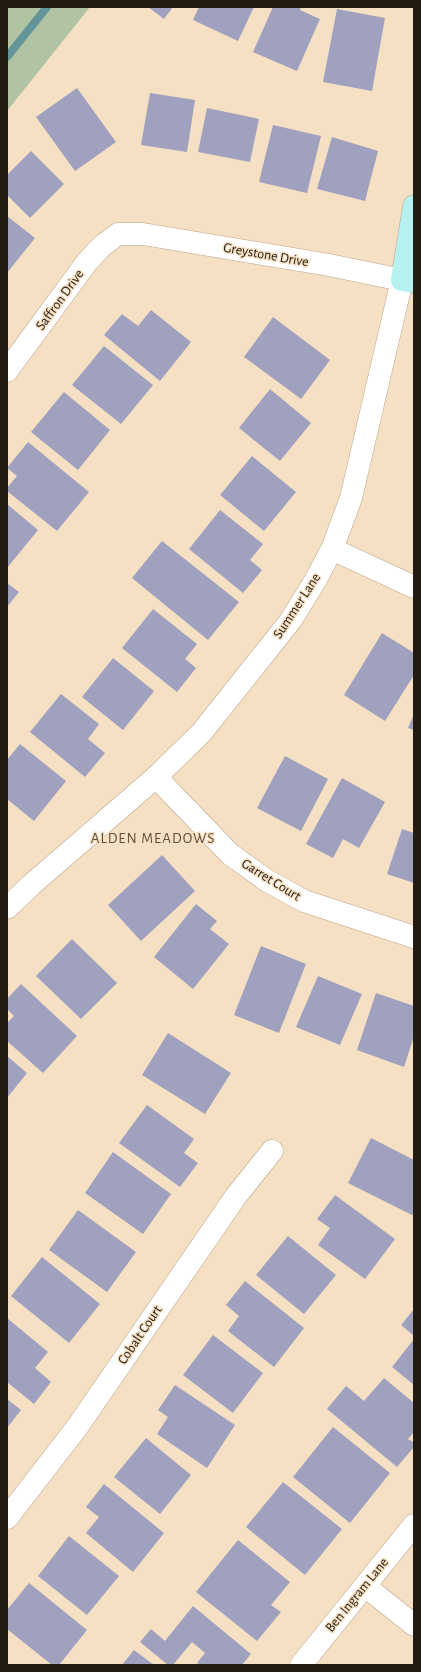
<svg xmlns="http://www.w3.org/2000/svg" width="421" height="1672" viewBox="0 0 421 1672" font-family="'Alegreya Sans',sans-serif">
<style>
.green{fill:#b0c3a3}
.lines{fill:none;stroke-linecap:round;stroke-linejoin:round}
.stream{stroke:#62959a;stroke-width:8}
.building{fill:#9fa1bf}
.street-casing{stroke:#baa58b;stroke-width:23}
.secondary-casing{stroke:#baa58b;stroke-width:23}
.street{stroke:#fff;stroke-width:22}
.secondary{stroke:#b6f0ef;stroke-width:22}
.labels{text-anchor:middle;dominant-baseline:central;stroke-width:3;stroke-linejoin:round;paint-order:stroke}
.street-label{font-size:14px;fill:#231b11;stroke:#f5e0c4}
.neighbourhood-label{font-size:15px;letter-spacing:1px;fill:#614f37;stroke:#f5e0c4}
</style>
<rect width="100%" height="100%" fill="#f5e0c4"/>
<!-- green -->
<path class="green" d="M7,7H90L7,111Z"/>
<g class="lines">
<!-- stream -->
<path class="stream" d="M7,57L47,7"/>
</g>
<!-- building -->
<g class="building">
<path d="M148,7H173L164,19Z"/>
<path d="M199,7H254L238,41L193,20Z"/>
<path d="M273,7H301L300,10L320,19L297,71L253,52Z"/>
<path d="M337,9L385,18L372,91L323,82Z"/>
<path d="M77,88L116,142L75,171L36,117Z"/>
<path d="M150,93L195,100L187,152L141,145Z"/>
<path d="M207,108L259,119L250,162L198,152Z"/>
<path d="M273,125L321,136L307,193L259,182Z"/>
<path d="M332,137L378,151L365,201L317,189Z"/>
<path d="M31,151L64,184L30,218L7,195V175Z"/>
<path d="M7,216L35,238L7,273Z"/>
<path d="M151,310L191,342L160,381L104,335L122,314L138,326Z"/>
<path d="M273,317L330,360L301,399L244,357Z"/>
<path d="M104,346L153,385L121,424L72,385Z"/>
<path d="M270,389L311,423L280,461L239,428Z"/>
<path d="M64,392L110,430L78,470L31,432Z"/>
<path d="M28,442L89,492L57,531L7,491V488L17,476L7,468Z"/>
<path d="M252,456L296,492L264,531L220,495Z"/>
<path d="M7,504L38,530L7,568Z"/>
<path d="M220,510L263,544L250,560L262,570L243,593L189,549Z"/>
<path d="M162,541L239,602L208,640L132,578Z"/>
<path d="M7,583L19,592L7,607Z"/>
<path d="M153,609L197,644L185,659L196,668L177,692L122,648Z"/>
<path d="M382,633L414,653V675L385,721L344,695Z"/>
<path d="M113,658L154,691L123,730L82,697Z"/>
<path d="M61,694L99,724L88,739L105,753L85,777L30,732Z"/>
<path d="M414,714V730L408,728Z"/>
<path d="M20,744L66,781L34,821L7,799V760Z"/>
<path d="M285,756L328,779L301,831L257,808Z"/>
<path d="M342,778L385,802L359,848L343,839L333,858L306,844Z"/>
<path d="M402,829L414,833V883L387,874Z"/>
<path d="M162,855L195,891L141,941L108,905Z"/>
<path d="M196,904L217,921L210,929L229,944L193,989L154,957Z"/>
<path d="M72,939L117,983L81,1019L36,976Z"/>
<path d="M261,946L306,964L279,1033L234,1015Z"/>
<path d="M318,976L362,994L340,1045L296,1027Z"/>
<path d="M21,984L77,1036L43,1073L7,1041V1023L14,1016L7,1009V999Z"/>
<path d="M376,993L414,1006V1036L404,1067L357,1050Z"/>
<path d="M168,1033L231,1073L205,1114L142,1075Z"/>
<path d="M7,1056L27,1073L7,1098Z"/>
<path d="M147,1105L194,1139L184,1153L198,1163L180,1187L119,1143Z"/>
<path d="M371,1138L414,1160V1216L348,1183Z"/>
<path d="M113,1152L171,1194L143,1234L85,1193Z"/>
<path d="M335,1195L395,1239L365,1279L318,1245L330,1228L317,1219Z"/>
<path d="M78,1210L136,1252L107,1292L49,1250Z"/>
<path d="M288,1236L336,1275L304,1314L256,1275Z"/>
<path d="M42,1257L100,1304L69,1343L11,1296Z"/>
<path d="M245,1281L304,1328L274,1367L228,1331L239,1316L226,1305Z"/>
<path d="M414,1309V1336L401,1325Z"/>
<path d="M7,1318L48,1352L35,1368L51,1382L34,1404L7,1382Z"/>
<path d="M213,1335L263,1373L233,1413L183,1375Z"/>
<path d="M414,1339V1385L392,1367Z"/>
<path d="M384,1378L414,1403V1432L408,1439L414,1443V1447L397,1467L327,1409L346,1386L364,1401Z"/>
<path d="M175,1385L235,1425L207,1468L157,1434L168,1417L158,1410Z"/>
<path d="M7,1399L21,1410L7,1428Z"/>
<path d="M333,1427L390,1473L350,1523L293,1477Z"/>
<path d="M146,1438L191,1475L160,1514L114,1477Z"/>
<path d="M283,1482L342,1529L305,1575L246,1527Z"/>
<path d="M104,1484L164,1533L133,1572L86,1533L99,1517L86,1507Z"/>
<path d="M69,1536L119,1576L87,1615L38,1576Z"/>
<path d="M238,1540L290,1582L271,1605L281,1612L257,1641L196,1592Z"/>
<path d="M29,1583L87,1630L59,1665H52L7,1629V1610Z"/>
<path d="M193,1606L251,1654L242,1665H199L197,1663L205,1653L192,1642L173,1665H168L140,1642L151,1629L165,1641Z"/>
<path d="M134,1650L154,1665H122Z"/>
</g>
<g class="lines">
<!-- street casing -->
<g class="street-casing">
<g id="street">
<path d="M7,371L87,262L102,246L118,234H143L329,265L402,280L351,498L332,549L315,581L291,620L202,732L156,777L31,885L7,908"/>
<path d="M332,549L414,587"/>
<path d="M156,777L230,854L266,880L304,901L414,937"/>
<path d="M7,1518L78,1426L236,1196L272,1151"/>
<path d="M365,1586L414,1625"/>
<path d="M301,1665L414,1525"/>
</g>
</g>
<!-- secondary casing -->
<g class="secondary-casing">
<path id="secondary" d="M414,206L402,280L414,282"/>
</g>
<!-- street -->
<use href="#street" class="street"/>
<!-- secondary -->
<use href="#secondary" class="secondary"/>
</g>
<g class="labels">
<!-- street labels -->
<g class="street-label">
<text transform="translate(266 255) rotate(10)">Greystone Drive</text>
<text transform="translate(60 300) rotate(-54)">Saffron Drive</text>
<text transform="translate(297 606) rotate(-57)">Summer Lane</text>
<text transform="translate(271 880) rotate(32)">Garret Court</text>
<text transform="translate(140 1335) rotate(-56)">Cobalt Court</text>
<text transform="translate(357 1595) rotate(-51)">Ben Ingram Lane</text>
</g>
<!-- neighbourhood labels -->
<g class="neighbourhood-label">
<text x="153" y="838">ALDEN MEADOWS</text>
</g>
</g>
<!-- border -->
<rect width="421" height="1672" fill="none" stroke="#231b11" stroke-width="16"/>
</svg>
